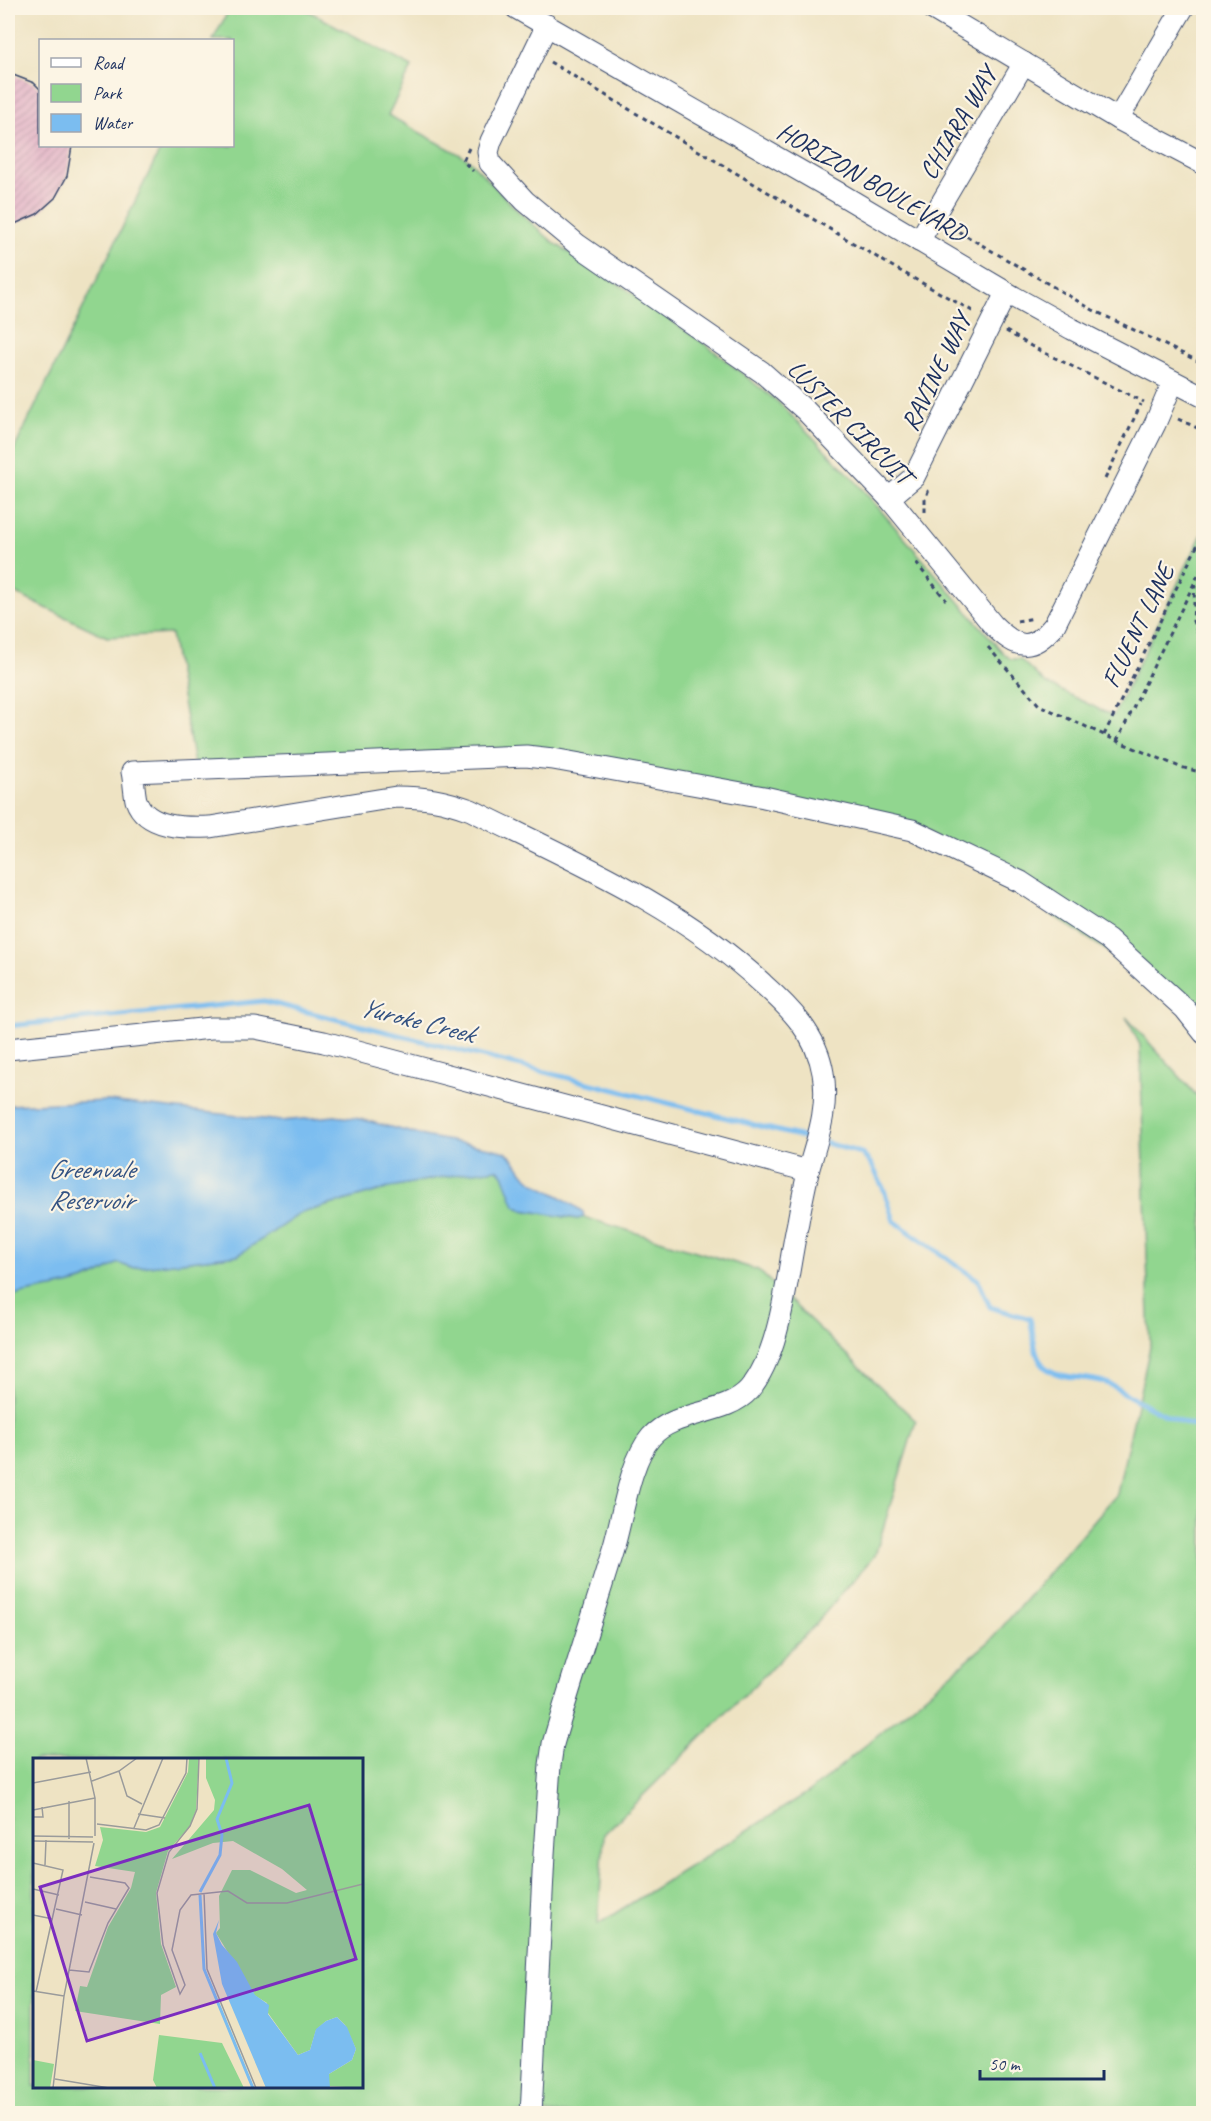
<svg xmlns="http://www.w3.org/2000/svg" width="1211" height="2121" viewBox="0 0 1211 2121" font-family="Caveat,sans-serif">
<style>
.green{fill:#91d68f;stroke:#568276;stroke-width:1.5;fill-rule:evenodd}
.water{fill:#7bbdf0;stroke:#4b76a7;stroke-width:1.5}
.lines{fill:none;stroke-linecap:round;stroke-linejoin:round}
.stream{stroke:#7bbdf0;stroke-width:5}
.building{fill:url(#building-hatch)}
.minor-casing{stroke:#3b4a6d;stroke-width:23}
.path{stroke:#3b4a6d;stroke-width:3;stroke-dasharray:4.5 4.5;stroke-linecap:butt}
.minor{stroke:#fff;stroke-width:21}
.labels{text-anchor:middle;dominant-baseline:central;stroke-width:4.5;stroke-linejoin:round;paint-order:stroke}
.street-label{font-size:26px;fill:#1b2f5e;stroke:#fcf5e5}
.water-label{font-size:27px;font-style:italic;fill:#335282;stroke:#fcf5e5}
.inset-river{fill:none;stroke:#7bbdf0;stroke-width:3}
.inset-road{fill:none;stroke:#9a9b9b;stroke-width:1.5}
.view{fill:#7b2cbf;fill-opacity:0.15;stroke:#7b2cbf;stroke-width:3}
.inset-edge{fill:none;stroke:#1b2f5e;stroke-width:3}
</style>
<defs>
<pattern id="building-hatch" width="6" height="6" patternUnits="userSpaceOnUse" patternTransform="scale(1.5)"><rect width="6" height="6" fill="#e1aec4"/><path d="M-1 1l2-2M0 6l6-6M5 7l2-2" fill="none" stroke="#b68ea2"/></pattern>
</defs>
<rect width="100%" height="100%" fill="#fcf5e5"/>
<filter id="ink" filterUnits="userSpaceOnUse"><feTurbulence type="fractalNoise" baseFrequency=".0167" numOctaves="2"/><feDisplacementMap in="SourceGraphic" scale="12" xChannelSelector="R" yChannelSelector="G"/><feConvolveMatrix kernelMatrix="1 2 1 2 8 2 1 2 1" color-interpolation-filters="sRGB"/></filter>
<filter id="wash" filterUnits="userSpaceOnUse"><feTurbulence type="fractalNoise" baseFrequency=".008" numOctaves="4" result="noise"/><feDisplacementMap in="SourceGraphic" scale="24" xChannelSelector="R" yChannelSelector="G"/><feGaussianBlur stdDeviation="1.35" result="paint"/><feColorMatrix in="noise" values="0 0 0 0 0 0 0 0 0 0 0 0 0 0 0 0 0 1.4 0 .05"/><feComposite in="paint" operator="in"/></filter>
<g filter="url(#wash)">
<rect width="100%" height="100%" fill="#eee3c3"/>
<!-- green -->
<g class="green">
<path d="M230,8H303L412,67L388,115L468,159L518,211L554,243L625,288L709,347L778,402L851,476L1005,655L1011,659H1020L1045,683L1113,716L1203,532V1023L1189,1004L916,826L537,749L194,764L171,634L107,637L8,590V462L162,146H232V40H213Z"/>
<path d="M1126,1017L1199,1098L1203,1108V2113L8,2114V1298C35,1288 65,1289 93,1277C101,1274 110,1268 118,1263L132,1268L238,1255L301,1213L396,1186L465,1173L497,1169L503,1174L523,1210L577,1219L584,1217L758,1270L916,1421L875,1555L812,1628L604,1834L598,1924L812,1790L990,1641L1117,1494L1150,1347L1140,1045ZM34,1760H362V2086H34Z"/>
</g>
<!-- water -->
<path class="water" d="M108,1101L281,1121L335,1116L360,1119L428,1137L490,1148L506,1152L515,1161L523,1173L534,1183L561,1197L583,1212L584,1217L578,1219L523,1210L515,1206L503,1174L497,1169L465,1173L396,1186L301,1213L238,1255L132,1268L118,1263C110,1268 101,1274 92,1277C65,1289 35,1288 8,1298V1105Z"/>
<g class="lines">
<!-- stream -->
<g class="stream">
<path d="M8,1026L264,1001L810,1139"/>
<path d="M826,1143L861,1153L872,1165L884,1190L894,1221L978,1280L990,1307L1030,1319C1034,1334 1033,1356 1045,1367C1060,1380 1086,1376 1103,1382C1114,1385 1125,1394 1135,1399C1156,1411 1180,1423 1204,1428"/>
</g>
</g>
<g id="blocks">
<!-- building -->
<path class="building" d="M8,73L34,83L40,89V146H72L67,176L55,198L37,214L8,227Z"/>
</g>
</g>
<g filter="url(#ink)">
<use href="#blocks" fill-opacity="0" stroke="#3b4a6d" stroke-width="1.5"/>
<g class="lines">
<!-- minor casing -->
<g class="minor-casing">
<g id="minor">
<path d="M516,8L837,192L1014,297L1072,329L1204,397"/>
<path d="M931,8L1118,119L1204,164"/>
<path d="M547,25L491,141L488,152L490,163L525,201L578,245L762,372L806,411L889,498L993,625C1017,649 1032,653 1055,624L1155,424L1173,382"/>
<path d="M1118,119L1183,8"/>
<path d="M919,241L1024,63"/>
<path d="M889,498L914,477L1006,293"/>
<path d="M8,1049L211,1028H255L324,1042L808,1171"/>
<path d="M531,2114L544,1854L550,1765L553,1744C572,1678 594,1612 614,1546C623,1515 630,1461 651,1437C674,1410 726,1416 749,1390C782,1351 787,1272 798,1222C801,1204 805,1186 809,1168C818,1137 829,1106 823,1073C817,1035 790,1008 763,984C680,906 572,860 471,810C443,800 425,797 396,797L210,827C186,828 146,829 136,800C134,791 134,781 132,772L526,756L553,759L764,797L912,830L1021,882L1108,939L1185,1009L1204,1033"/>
</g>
</g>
<!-- path -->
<g class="path">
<path d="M550,62L895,268L976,313"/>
<path d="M469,148L463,161L473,171"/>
<path d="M951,227L1093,310L1204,364"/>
<path d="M1006,331L1031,346L1144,402"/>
<path d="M1178,419L1204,431"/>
<path d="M1105,479L1141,404"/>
<path d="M925,512V499L929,489"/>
<path d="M916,563L946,600"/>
<path d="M1195,584L1193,621L1204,652"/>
<path d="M1017,621L1034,618"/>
<path d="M988,647L1039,705L1117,741L1180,767L1204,773"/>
<path d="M1104,735L1204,532"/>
<path d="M1117,741L1204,563"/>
</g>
<!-- minor -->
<use href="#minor" class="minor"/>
</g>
</g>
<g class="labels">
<!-- street labels -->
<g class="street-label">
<text transform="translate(958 123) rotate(-59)">CHIARA WAY</text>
<text transform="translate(872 182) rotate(30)">HORIZON BOULEVARD</text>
<text transform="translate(936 372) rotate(-64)">RAVINE WAY</text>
<text transform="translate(850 422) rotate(45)">LUSTER CIRCUIT</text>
<text transform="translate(1138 626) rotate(-64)">FLUENT LANE</text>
</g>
<!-- water labels -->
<g class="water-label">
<text transform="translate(417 1020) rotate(14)">Yuroke Creek</text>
<text x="91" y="1169">Greenvale<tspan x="91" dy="31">Reservoir</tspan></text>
</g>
</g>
<!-- overview -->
<g transform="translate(33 1758)">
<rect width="330" height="330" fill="#eee3c3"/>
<path d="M156,0H166L163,52L157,68L135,93L123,135L128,186L143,229L128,237L127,266L42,253L47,228L54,229L75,169L98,130L102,114L62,108L70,82L67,69L113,74L127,69L155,14ZM173,0H330V330L295,328L296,316L319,302L323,291L312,267L304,259L293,263L283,272L277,292L265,297L235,255L234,245L221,237L183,175L187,170L186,138L199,112H217L263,135L274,132L249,111L200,83L180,85L139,101L181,52L182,42L173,20ZM126,277L189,285L211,330H124L120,322ZM0,302L21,306L17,330H0Z" fill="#91d68f"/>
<path d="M186,162L183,175L189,187L204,204L222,237L236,247L235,256L265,297L277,292L283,271L293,263L304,259L314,269L323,291L319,302L296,316L297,330H233L189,226L180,176Z" fill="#7bbdf0"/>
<path class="inset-river" d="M167,134L187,97L189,77L184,61L199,25L193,0M167,137L171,211L220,330M167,295L182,330"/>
<path class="inset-road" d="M53,0L62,40V78M166,0L164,51L157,68L136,94L124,135L130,187L147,236L152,227L139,192L147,152L158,137L195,133L214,145H254L330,126M86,13L94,38L109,46M59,23L86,13L104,0M0,25L58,14M36,43V81M0,52L62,40M105,56L132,60M0,59H10L9,49M64,66L113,72L126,67L153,15L154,0M101,70L130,0M0,78L60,79M0,83L60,84M0,105L30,112L3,234M12,107L13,82M0,131L26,137M171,135L174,211L223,330M52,144L83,151M23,151L49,157M0,157L20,161M36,212L56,214L75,165L96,130L92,125L57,119M0,233L31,238M22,321L76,330M20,330L31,238L61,85"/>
<path class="view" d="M276,47L323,201L54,283L7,129Z"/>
<rect width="330" height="330" class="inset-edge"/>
</g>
<!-- margin -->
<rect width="1211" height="2121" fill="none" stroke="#fcf5e5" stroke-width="30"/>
<!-- legend -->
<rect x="39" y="39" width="195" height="108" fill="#fcf5e5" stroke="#a2a6af" stroke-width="1.5"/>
<rect x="51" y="58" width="30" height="9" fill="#ffffff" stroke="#a2a6af" stroke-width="1.5"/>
<text x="93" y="69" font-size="18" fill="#1b2f5e">Road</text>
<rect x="51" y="84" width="30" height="18" fill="#91d68f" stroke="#a2a6af" stroke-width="1.5"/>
<text x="93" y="99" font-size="18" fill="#1b2f5e">Park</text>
<rect x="51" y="114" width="30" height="18" fill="#7bbdf0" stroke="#a2a6af" stroke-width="1.5"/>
<text x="93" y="129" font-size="18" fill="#1b2f5e">Water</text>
<!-- scale -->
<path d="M980 2070v9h124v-9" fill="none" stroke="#1b2f5e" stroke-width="3"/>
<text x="989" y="2070" font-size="18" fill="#1b2f5e" stroke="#fcf5e5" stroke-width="4.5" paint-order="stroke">50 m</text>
</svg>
